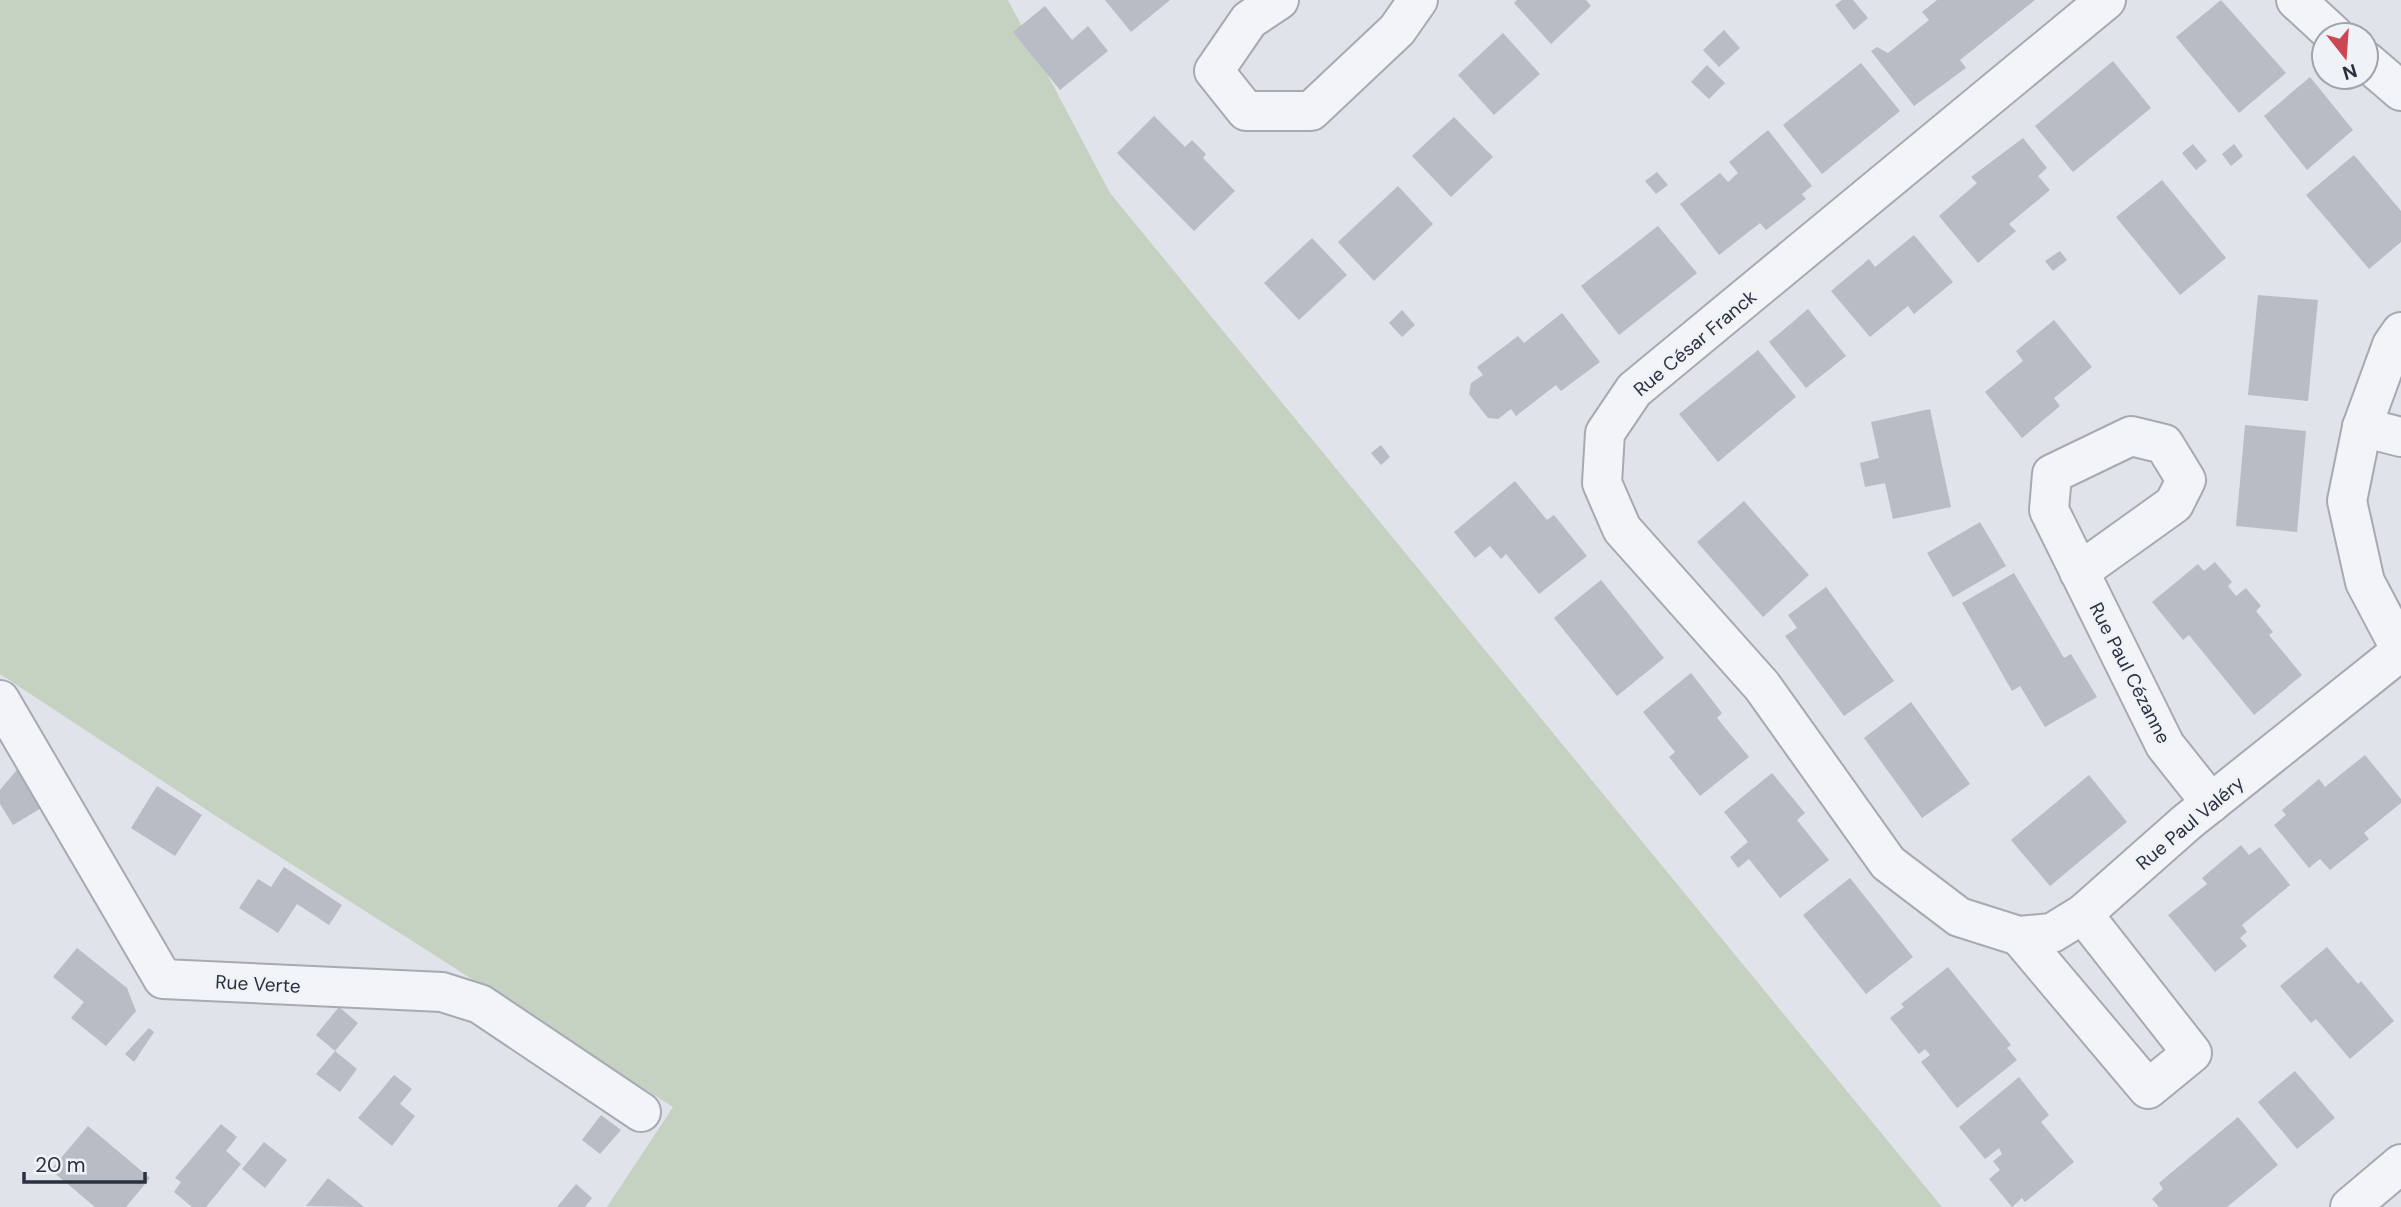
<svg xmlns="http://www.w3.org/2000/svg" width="2401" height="1207" viewBox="0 0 2401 1207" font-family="'DM Sans',sans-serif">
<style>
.green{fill:#c5d2c1}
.building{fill:#b7bcc5}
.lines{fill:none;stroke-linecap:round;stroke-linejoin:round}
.minor-casing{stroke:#a5aab3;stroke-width:42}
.minor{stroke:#f2f4f7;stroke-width:38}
.labels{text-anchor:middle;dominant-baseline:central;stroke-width:5;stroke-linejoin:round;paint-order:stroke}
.street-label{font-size:19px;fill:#293040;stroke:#eff2f6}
</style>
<rect width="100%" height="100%" fill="#e0e3e9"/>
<!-- green -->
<path class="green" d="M0,0H1008L1110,193L1942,1207H607L673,1107L222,820L0,674Z"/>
<!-- building -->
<g class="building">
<path d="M1105,0H1170L1131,32Z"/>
<path d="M1517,0H1586L1591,6L1551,44L1514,3Z"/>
<path d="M1842,0H1853L1868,18L1854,30L1835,5Z"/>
<path d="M1937,0H2035L1960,60L1966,68L1914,106L1871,51L1877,47L1888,53L1929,20L1922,12Z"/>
<path d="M2221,0L2286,73L2239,113L2176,37Z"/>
<path d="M1045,6L1072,40L1088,26L1108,51L1060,90L1013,32Z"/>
<path d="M1724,30L1740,48L1719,67L1703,50Z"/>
<path d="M1503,33L1540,74L1494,115L1458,75Z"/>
<path d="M2113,61L2151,108L2073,172L2035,126Z"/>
<path d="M1861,63L1900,111L1822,174L1783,125Z"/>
<path d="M1707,65L1725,83L1709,99L1691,82Z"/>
<path d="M2310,77L2353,130L2307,170L2264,116Z"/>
<path d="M1154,116L1185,147L1192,140L1206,154L1203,158L1235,191L1194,231L1117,153Z"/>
<path d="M1454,117L1493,157L1451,197L1412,156Z"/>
<path d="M1768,130L1812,186L1802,194L1806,199L1766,230L1760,223L1719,255L1680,204L1720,173L1728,182L1738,173L1729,162Z"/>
<path d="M2023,138L2047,168L2038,176L2050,190L2009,224L2016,231L1978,263L1939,216L1977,183L1971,177Z"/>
<path d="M2193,144L2207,161L2196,170L2182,153Z"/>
<path d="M2234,144L2243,156L2231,166L2222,154Z"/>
<path d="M2354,155L2401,211V242L2369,269L2306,195Z"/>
<path d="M1657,172L1668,185L1656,194L1645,181Z"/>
<path d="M2162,180L2226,258L2180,295L2116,217Z"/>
<path d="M1398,186L1433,224L1374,281L1338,242Z"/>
<path d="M1658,226L1697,273L1619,335L1581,286Z"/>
<path d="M1914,235L1953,282L1914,314L1908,306L1870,337L1831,291L1869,259L1875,267Z"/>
<path d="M1312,238L1347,275L1299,320L1264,283Z"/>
<path d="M2060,251L2067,260L2053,271L2045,261Z"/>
<path d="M2258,295L2318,300L2308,401L2248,395Z"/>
<path d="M1808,309L1846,356L1806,388L1769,342Z"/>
<path d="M1402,310L1415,325L1402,337L1389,323Z"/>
<path d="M1562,313L1600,362L1561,391L1556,385L1516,416L1511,409L1498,419L1488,418L1469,394L1471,383L1483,375L1477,367L1518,336L1524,343Z"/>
<path d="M2054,320L2092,367L2054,398L2060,406L2022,438L1985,392L2023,361L2016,351Z"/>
<path d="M1758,350L1796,397L1718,462L1679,414Z"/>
<path d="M1930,409L1951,507L1893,519L1885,483L1865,487L1860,463L1879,458L1871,422Z"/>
<path d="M2245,425L2306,431L2297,532L2236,526Z"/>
<path d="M1381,445L1390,457L1381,465L1371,453Z"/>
<path d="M1515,481L1547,520L1554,515L1587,556L1539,594L1506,554L1501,559L1490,546L1475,558L1454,532Z"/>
<path d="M1744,501L1809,575L1763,617L1697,542Z"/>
<path d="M1980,522L2006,566L1953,597L1927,553Z"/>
<path d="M2215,562L2232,582L2228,586L2236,596L2246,588L2261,606L2256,611L2273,632L2269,635L2302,675L2254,715L2189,635L2183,640L2152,602L2198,564L2204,571Z"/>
<path d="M2014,573L2064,658L2071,654L2097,697L2045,727L2020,686L2012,691L1962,603Z"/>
<path d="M1601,580L1664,658L1617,696L1554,618Z"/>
<path d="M1826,587L1894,681L1844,716L1785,636L1797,628L1788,615Z"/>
<path d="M1691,673L1722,713L1717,718L1749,757L1700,796L1669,757L1675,752L1643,712Z"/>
<path d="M1911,702L1970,784L1922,818L1864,738Z"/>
<path d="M2365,755L2401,799V803L2364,833L2369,839L2330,870L2320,859L2309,868L2274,825L2286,815L2282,810L2319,779L2325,787Z"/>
<path d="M20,766L43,807L13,825L0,804V790Z"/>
<path d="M1772,773L1805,813L1797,820L1829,860L1780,898L1749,859L1738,868L1730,857L1748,842L1724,812Z"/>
<path d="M2089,775L2127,822L2050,886L2011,840Z"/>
<path d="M157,786L202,815L175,856L131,828Z"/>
<path d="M2241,845L2249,855L2260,847L2290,885L2242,925L2247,932L2240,938L2247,946L2215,972L2168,915L2207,884L2202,878Z"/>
<path d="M284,867L342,905L329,925L297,904L278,933L239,908L258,879L271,887Z"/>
<path d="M1850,878L1913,957L1866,994L1803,915Z"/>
<path d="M2327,947L2358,984L2361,981L2394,1021L2350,1059L2316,1019L2311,1023L2280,986Z"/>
<path d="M77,948L127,988L136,1011L106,1046L71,1018L84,1002L53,977Z"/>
<path d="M1948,967L2011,1045L2007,1048L2017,1060L1957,1108L1921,1062L1930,1055L1925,1049L1919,1054L1890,1018L1904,1007L1901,1004Z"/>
<path d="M339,1007L358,1023L335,1051L316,1035Z"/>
<path d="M149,1028L154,1032L134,1062L125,1054Z"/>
<path d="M335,1051L357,1069L340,1092L316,1074Z"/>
<path d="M2295,1071L2335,1118L2297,1149L2258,1102Z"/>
<path d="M394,1075L412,1089L400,1104L415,1116L392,1146L358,1118Z"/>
<path d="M2019,1077L2049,1115L2041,1122L2074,1162L2025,1202L2022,1198L2012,1207L1989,1179L2000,1170L1993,1161L2002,1154L1999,1148L1985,1159L1959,1127Z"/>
<path d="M601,1115L621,1130L600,1154L582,1140Z"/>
<path d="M2238,1117L2278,1165L2227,1207H2159L2152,1199L2163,1189L2159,1183Z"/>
<path d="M221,1124L237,1137L226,1151L241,1164L206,1207H192L174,1192L181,1182L175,1178Z"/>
<path d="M88,1126L150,1178L126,1207H95L51,1170Z"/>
<path d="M264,1142L287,1160L265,1188L242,1169Z"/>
<path d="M328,1178L364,1207L306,1206Z"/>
<path d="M576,1184L592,1198L585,1207H557Z"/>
</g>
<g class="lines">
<!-- minor casing -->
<g class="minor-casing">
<g id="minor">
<path d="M1279,0L1249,20L1214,71L1246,111H1311L1397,30L1418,0"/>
<path d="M2106,0L1634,390L1605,433L1602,483L1622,529L1762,686L1888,863L1959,917L2019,936L2052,933L2083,914L2187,822L2401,651"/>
<path d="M2296,0L2334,35"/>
<path d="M2366,61L2401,91"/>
<path d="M2401,332L2392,345L2362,427L2347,501L2365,582L2401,650"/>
<path d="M2362,427L2401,437"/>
<path d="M2079,572L2174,504L2186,480L2164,444L2131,436L2052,474L2049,510L2165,745L2211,803"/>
<path d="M0,700L163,979L442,992L480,1004L641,1112"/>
<path d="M2019,936L2148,1089L2192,1053L2083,914"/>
<path d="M2350,1207L2401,1164"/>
</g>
</g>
<!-- minor -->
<use href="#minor" class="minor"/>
</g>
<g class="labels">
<!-- street labels -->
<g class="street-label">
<text transform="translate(1695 343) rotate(-40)">Rue César Franck</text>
<text transform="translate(2130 673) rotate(63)">Rue Paul Cézanne</text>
<text transform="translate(2190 823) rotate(-40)">Rue Paul Valéry</text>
<text transform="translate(258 984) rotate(3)">Rue Verte</text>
</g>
</g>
<!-- north arrow -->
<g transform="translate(2345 56) rotate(163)"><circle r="33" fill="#eff2f6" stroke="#a0a4ad" stroke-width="2"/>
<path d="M0-5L12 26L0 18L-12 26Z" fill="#cc4654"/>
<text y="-10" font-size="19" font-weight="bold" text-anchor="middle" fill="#293040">N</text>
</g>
<!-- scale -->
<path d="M24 1172v10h121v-10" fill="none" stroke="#293040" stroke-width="3.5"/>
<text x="35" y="1172" font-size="21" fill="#293040" stroke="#eff2f6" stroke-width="5" paint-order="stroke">20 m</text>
</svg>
